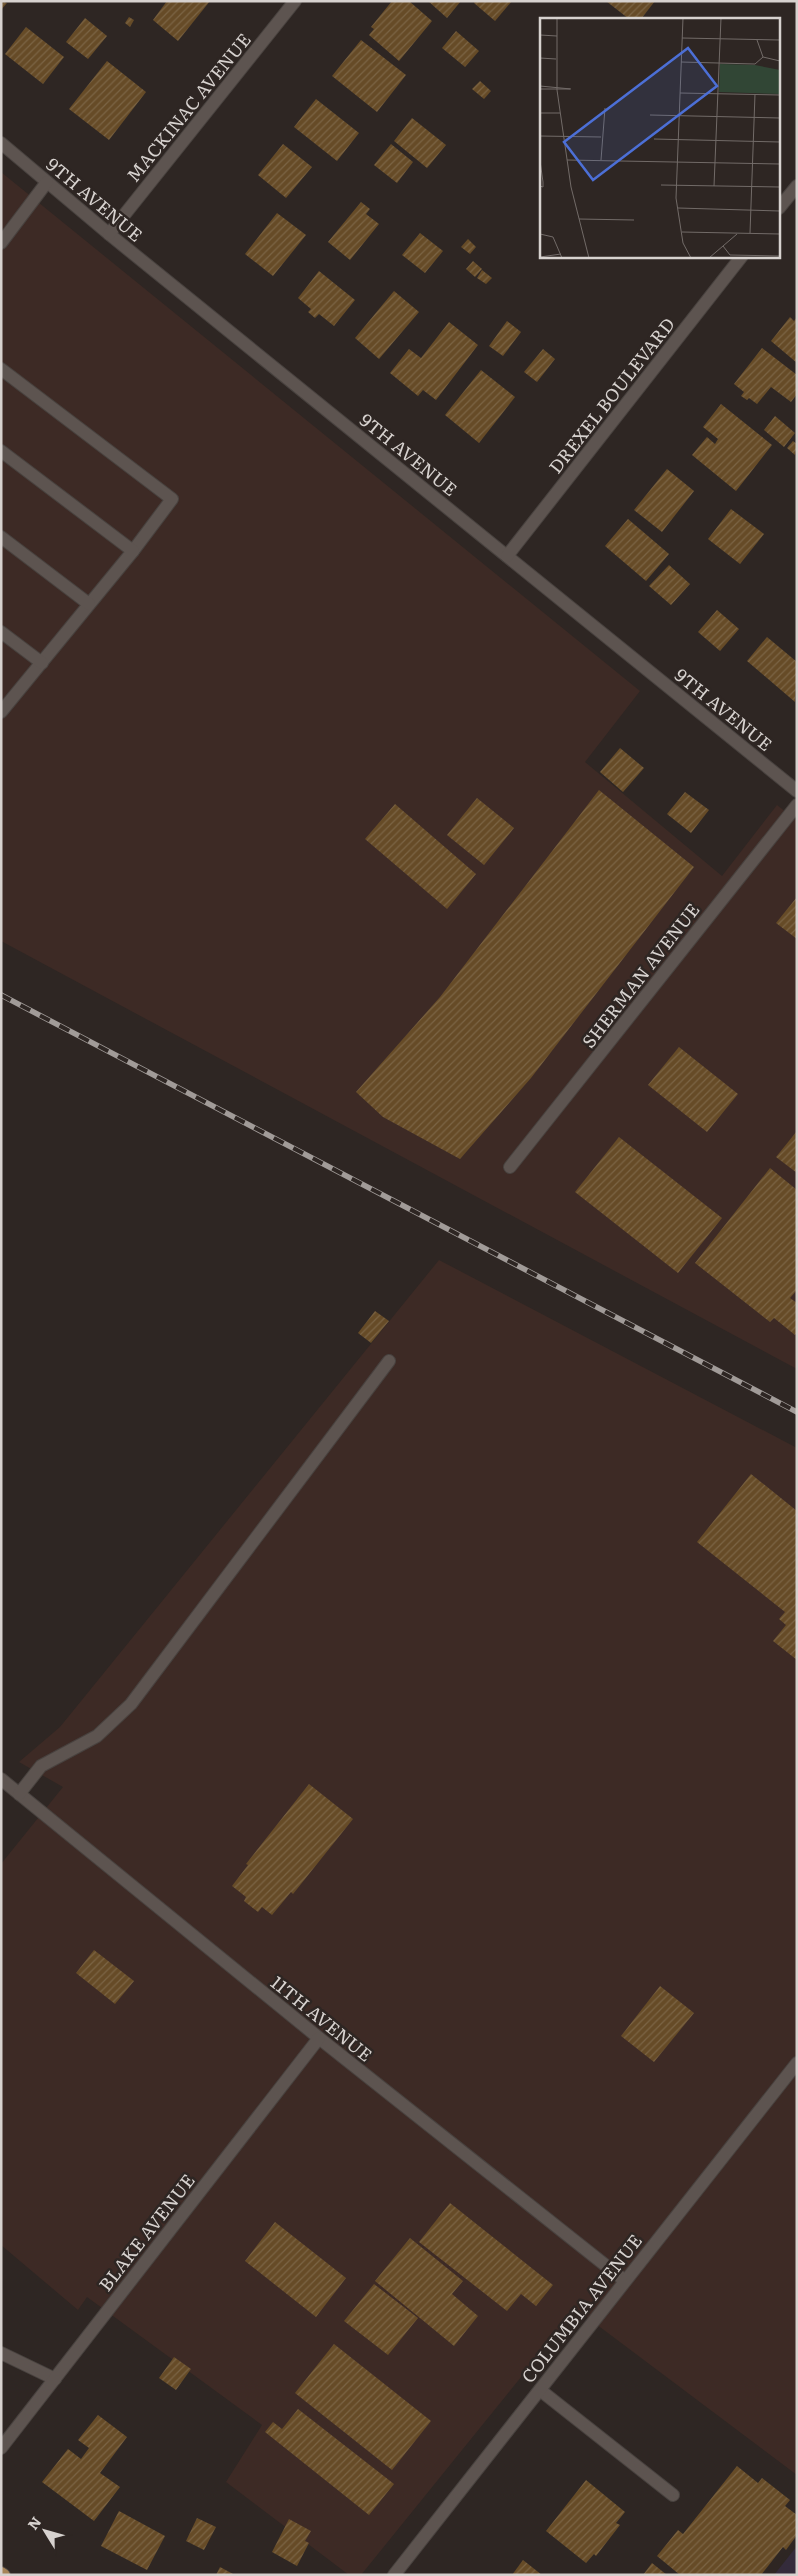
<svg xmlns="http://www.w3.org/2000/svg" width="798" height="2576" viewBox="0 0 798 2576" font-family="Literata,serif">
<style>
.industrial{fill:#3d2a25}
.medical{fill:#342b3b}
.building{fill:url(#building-hatch)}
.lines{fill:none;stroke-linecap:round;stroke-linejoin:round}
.minor-casing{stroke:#48423f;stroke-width:14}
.major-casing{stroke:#48423f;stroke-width:14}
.minor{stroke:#5d5450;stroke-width:12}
.major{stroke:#a68458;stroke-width:12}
.rail-casing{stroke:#a19b98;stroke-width:5.5}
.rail{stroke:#2e2623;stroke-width:4;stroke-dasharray:11;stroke-linecap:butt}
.labels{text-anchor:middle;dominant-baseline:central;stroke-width:5;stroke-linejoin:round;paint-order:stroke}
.street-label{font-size:18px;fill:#d7d2cf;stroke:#2e2623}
.inset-road{fill:none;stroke:#726b68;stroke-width:1}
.view{fill:#4c6fd6;fill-opacity:0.15;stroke:#4c6fd6;stroke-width:2.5}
.inset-edge{fill:none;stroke:#d7d2cf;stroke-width:2.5}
</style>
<defs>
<pattern id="building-hatch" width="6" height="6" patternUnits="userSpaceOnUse" patternTransform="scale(1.25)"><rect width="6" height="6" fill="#664b27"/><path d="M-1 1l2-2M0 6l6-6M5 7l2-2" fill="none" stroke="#7b6445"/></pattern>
</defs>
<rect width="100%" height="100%" fill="#2e2623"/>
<!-- industrial -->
<g class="industrial">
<path d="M1,172L640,691L585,762L722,876L777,805L797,821V1369L1,941Z"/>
<path d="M439,1260L797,1448V2475L576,2309L361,2575H349L226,2482L262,2425L87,2297L78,2310L1,2245V1864L63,1787L19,1762L60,1727Z"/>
</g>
<!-- medical -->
<path class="medical" d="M797,2546V2575H774Z"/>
<!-- building -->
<g class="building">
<path d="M1,1L7,3L1,10Z"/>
<path d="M167,1H210L178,41L153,20Z"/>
<path d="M392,1H409L432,21L399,61L369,35L374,29L371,27Z"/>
<path d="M428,1H461L447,18Z"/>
<path d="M475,1H512L495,21L474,3Z"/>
<path d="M606,1H655L641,19H629Z"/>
<path d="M129,17L134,20L130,27L125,23Z"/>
<path d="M85,18L107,36L88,59L66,42Z"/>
<path d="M26,27L64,57L43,84L5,54Z"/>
<path d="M456,31L479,51L465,67L442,48Z"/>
<path d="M361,40L406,75L377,112L332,76Z"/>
<path d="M107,61L146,92L109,140L69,109Z"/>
<path d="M480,81L491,91L484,99L472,89Z"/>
<path d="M316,99L359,133L337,161L294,127Z"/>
<path d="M412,118L446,145L427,168L394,141Z"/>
<path d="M283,144L312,167L286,198L258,175Z"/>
<path d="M391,144L413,162L397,183L374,165Z"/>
<path d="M361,202L370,209L366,214L379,224L350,260L328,242Z"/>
<path d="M277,213L306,235L273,276L245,254Z"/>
<path d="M420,233L443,251L425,273L402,255Z"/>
<path d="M468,239L476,247L470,254L461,247Z"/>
<path d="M473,261L482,269L475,277L466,269Z"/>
<path d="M482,270L492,278L486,284L477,278Z"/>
<path d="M319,271L355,300L334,326L319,314L315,318L308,312L311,309L298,298Z"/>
<path d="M394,291L419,312L379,359L355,338Z"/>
<path d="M790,317L794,321L797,317V363L771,341Z"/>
<path d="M507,321L521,332L503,356L489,346Z"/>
<path d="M449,322L478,345L436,400L423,390L418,396L390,373L409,349L421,358Z"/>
<path d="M762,348L797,375V394L791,402L771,387L757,404L749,398L747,400L741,396L744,392L734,384Z"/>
<path d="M543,349L555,359L537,382L524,372Z"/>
<path d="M481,370L515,397L479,443L445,415Z"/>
<path d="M721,404L772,445L736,491L692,455L707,437L715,444L718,439L703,427Z"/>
<path d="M775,416L795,433L784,447L764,430Z"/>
<path d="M793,441L797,444L795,455L787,448Z"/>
<path d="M667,469L694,491L662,532L634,510Z"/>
<path d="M731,509L764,534L740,564L708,539Z"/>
<path d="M628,519L669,554L646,581L605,546Z"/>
<path d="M669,565L690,584L671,605L649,586Z"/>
<path d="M717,610L739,629L720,651L698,632Z"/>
<path d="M767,637L797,662L795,702L747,661Z"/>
<path d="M620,748L644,768L623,792L600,772Z"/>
<path d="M599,790L694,867L531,1078L460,1159L383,1117L356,1092L440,997Z"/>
<path d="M685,792L709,810L691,833L667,814Z"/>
<path d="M477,798L514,828L484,865L447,835Z"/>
<path d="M395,804L476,874L447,909L365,839Z"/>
<path d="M797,897V939L776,923Z"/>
<path d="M679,1047L738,1094L707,1132L648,1085Z"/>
<path d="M797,1131V1173L776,1157Z"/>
<path d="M619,1137L722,1218L678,1273L575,1192Z"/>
<path d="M770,1168L797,1190V1290L790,1298L797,1303V1332L795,1335L774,1318L770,1322L695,1263Z"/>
<path d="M375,1311L389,1321L371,1343L358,1333Z"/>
<path d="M751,1474L797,1511V1660L773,1641L786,1625L779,1619L785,1612L697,1542Z"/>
<path d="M309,1784L353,1819L293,1894L291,1892L272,1915L262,1907L258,1912L244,1901L246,1897L232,1886L248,1865L246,1864Z"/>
<path d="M94,1950L134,1981L115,2004L76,1973Z"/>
<path d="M660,1986L694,2013L654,2062L621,2036Z"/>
<path d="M450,2203L553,2285L536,2306L521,2294L507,2311L419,2242Z"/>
<path d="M275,2222L346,2278L316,2317L245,2261Z"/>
<path d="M410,2238L463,2281L452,2294L478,2316L454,2346L375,2281Z"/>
<path d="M374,2284L418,2318L388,2355L344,2321Z"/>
<path d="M334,2344L431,2421L392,2470L295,2393Z"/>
<path d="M174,2357L191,2369L176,2390L159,2378Z"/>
<path d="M298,2409L394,2484L369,2515L265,2432L273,2422L282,2429Z"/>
<path d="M98,2415L127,2437L100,2473L120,2487L94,2521L42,2482L68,2449L81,2459L89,2448L78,2440Z"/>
<path d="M737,2466L758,2483L762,2478L790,2500L785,2506L797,2515V2535L786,2550L783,2547L761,2575H680L657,2556L678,2530L683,2534Z"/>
<path d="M586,2480L625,2512L616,2523L620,2525L596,2556L594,2554L586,2563L546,2531Z"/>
<path d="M119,2511L165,2536L147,2570L101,2546Z"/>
<path d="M197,2518L216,2527L204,2550L186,2541Z"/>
<path d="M289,2519L311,2531L305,2541L309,2543L297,2566L272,2552Z"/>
<path d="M523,2560L542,2575H512Z"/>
<path d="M652,2563L667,2575H643Z"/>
<path d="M220,2567L235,2575H216Z"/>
</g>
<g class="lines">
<!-- minor casing -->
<g class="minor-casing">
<g id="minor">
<path d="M1,143L109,234L797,791"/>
<path d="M779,208L797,186"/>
<path d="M109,234L295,1"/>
<path d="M1,243L47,182"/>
<path d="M1,369L172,499L133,551"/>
<path d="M1,451L133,551L1,712"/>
<path d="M1,537L89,604"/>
<path d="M507,556L742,256"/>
<path d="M1,632L42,663"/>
<path d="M510,1167L797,805"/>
<path d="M1,1779L319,2038L624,2280"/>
<path d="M19,1794L41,1766L97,1736L131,1704L389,1361"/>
<path d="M1,2353L55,2379"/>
<path d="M540,2390L673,2495"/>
<path d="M1,2448L319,2038"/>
<path d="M394,2575L797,2063"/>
</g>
</g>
<!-- major casing -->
<g class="major-casing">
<path id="major" d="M1,2573L4,2575"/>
</g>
<!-- minor -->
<use href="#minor" class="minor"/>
<!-- major -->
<use href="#major" class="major"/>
<!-- rail casing -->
<g class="rail-casing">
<path id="rail" d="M1,995L797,1412"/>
</g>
<!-- rail -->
<use href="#rail" class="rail"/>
</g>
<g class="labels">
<!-- street labels -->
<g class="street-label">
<text transform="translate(188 107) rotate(-51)">MACKINAC AVENUE</text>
<text transform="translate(95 199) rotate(40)">9TH AVENUE</text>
<text transform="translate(611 395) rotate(-52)">DREXEL BOULEVARD</text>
<text transform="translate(409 454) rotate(39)">9TH AVENUE</text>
<text transform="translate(724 709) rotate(39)">9TH AVENUE</text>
<text transform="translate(640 975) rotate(-52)">SHERMAN AVENUE</text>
<text transform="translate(322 2018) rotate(39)">11TH AVENUE</text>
<text transform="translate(146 2232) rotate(-52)">BLAKE AVENUE</text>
<text transform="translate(581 2308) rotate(-52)">COLUMBIA AVENUE</text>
</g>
</g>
<!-- overview -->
<g transform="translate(540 18)">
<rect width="240" height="240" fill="#2e2623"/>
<path d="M180,46L215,47L240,52V76L179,74Z" fill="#314635"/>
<path class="inset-road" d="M17,0V72L31,169L49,240M143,0L136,180L143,225L151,240M0,17L17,18M142,20L240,22M217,22L223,39M0,40L16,41M141,44L215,46L223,39L240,43M0,68L31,71M0,71H30M140,75L240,77M0,95H20M110,97L240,100M0,118L61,119M114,121L240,124M27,142L240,146M61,142L65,90M0,143L3,164V169L0,168M121,167L240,169M174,168L181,0M138,190L240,193M39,201L94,202M142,214L240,216M210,215L215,76M0,216L13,219L22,240M183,228L190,237L240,238M0,239L21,236M169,240L197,216"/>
<path class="view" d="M148,30L177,68L53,162L24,124Z"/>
<rect width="240" height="240" class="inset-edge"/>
</g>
<!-- border -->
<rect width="798" height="2576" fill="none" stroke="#d7d2cf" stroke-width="5"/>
<!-- north arrow -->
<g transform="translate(45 2531) rotate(307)" stroke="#2e2623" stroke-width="4" paint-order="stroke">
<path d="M0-4L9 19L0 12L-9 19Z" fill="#d7d2cf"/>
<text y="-8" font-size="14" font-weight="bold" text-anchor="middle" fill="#d7d2cf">N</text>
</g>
</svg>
